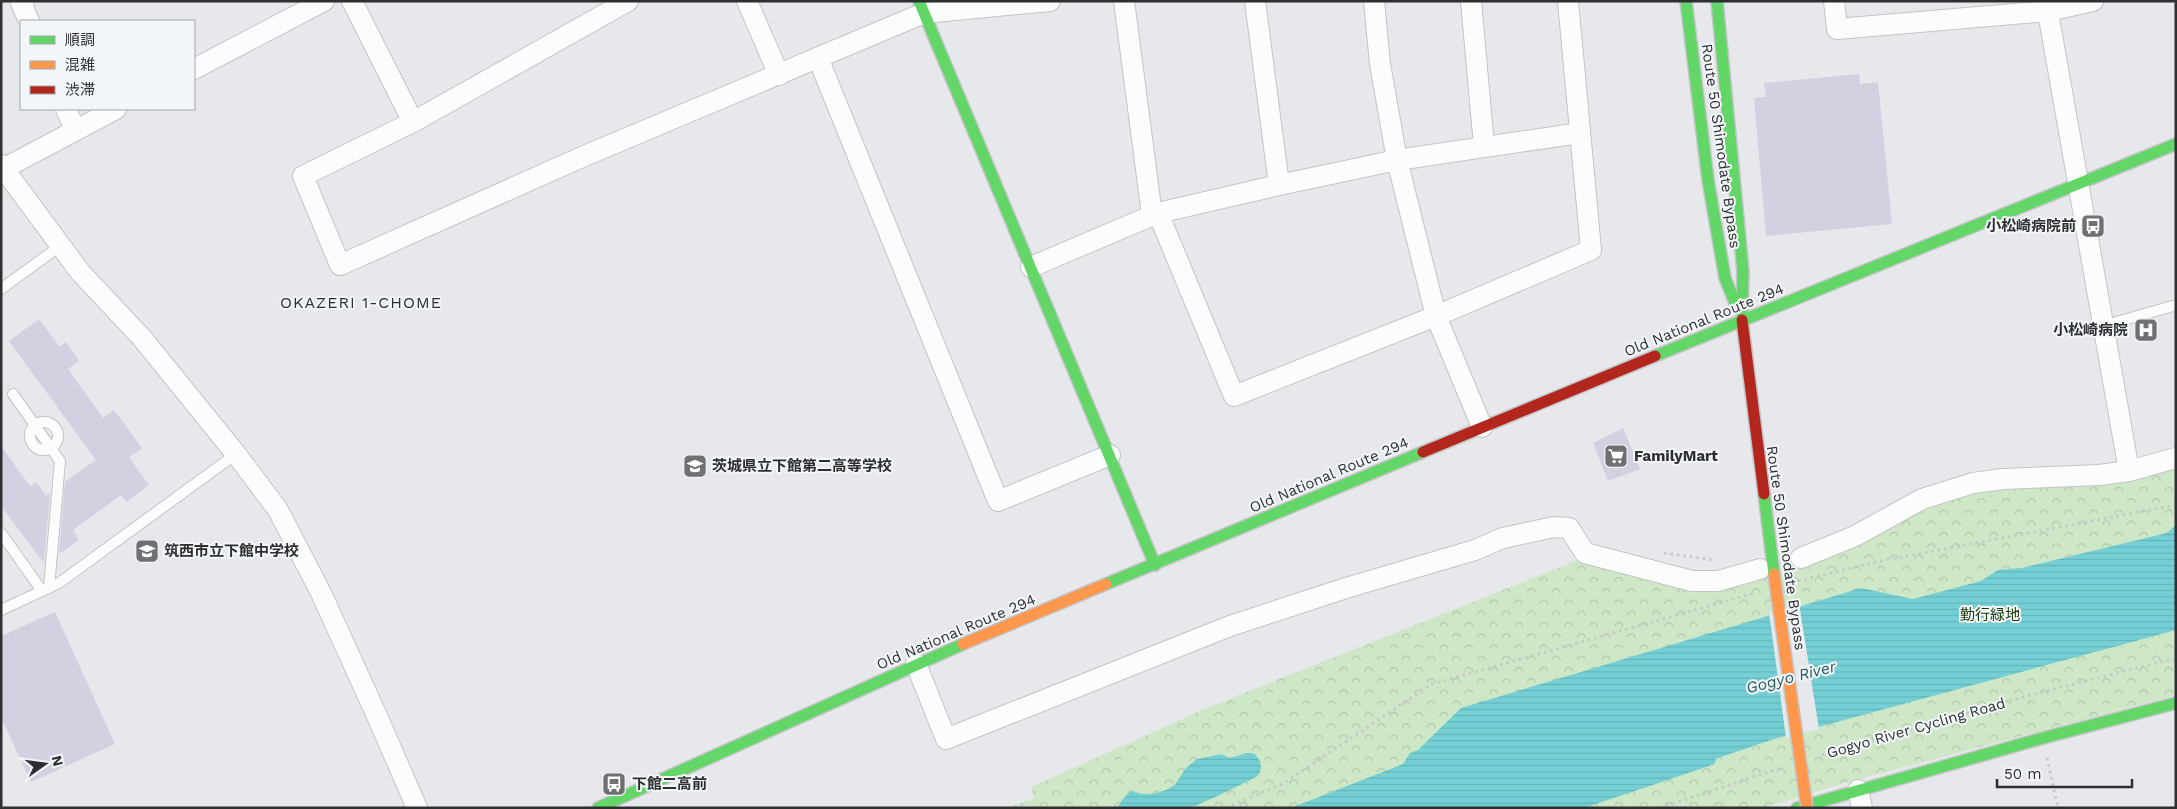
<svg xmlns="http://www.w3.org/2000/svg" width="2177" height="809" viewBox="0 0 2177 809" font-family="'Work Sans','Noto Sans JP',sans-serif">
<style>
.park{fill:url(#park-crowns)}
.water{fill:url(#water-rules)}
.pier{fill:#e6e8eb}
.building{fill:#d1d1e2}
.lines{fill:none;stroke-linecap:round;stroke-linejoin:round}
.lane-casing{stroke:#c3c4c6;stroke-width:12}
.street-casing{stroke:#c3c4c6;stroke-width:22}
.fast-casing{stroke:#c3c4c6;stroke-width:14}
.slow-casing{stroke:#c3c4c6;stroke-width:14}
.jam-casing{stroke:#c3c4c6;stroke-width:14}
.path{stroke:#c7c9c9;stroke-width:3;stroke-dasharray:2.5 4;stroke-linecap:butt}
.lane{stroke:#fbfcfc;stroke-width:10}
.street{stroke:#fbfcfc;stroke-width:20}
.fast{stroke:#63d668;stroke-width:11}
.slow{stroke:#ff974d;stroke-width:11}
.jam{stroke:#b3261e;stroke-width:11}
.slow-bridge-casing{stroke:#c4c5c7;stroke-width:14;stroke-linecap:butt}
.slow-bridge{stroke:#ff974d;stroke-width:11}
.labels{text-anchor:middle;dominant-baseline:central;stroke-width:4;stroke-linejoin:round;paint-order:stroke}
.street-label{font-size:15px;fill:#2e2f31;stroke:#f2f6f9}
.poi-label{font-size:15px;font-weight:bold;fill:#2e2f31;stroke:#f2f6f9;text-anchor:start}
.park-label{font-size:15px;fill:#173807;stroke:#f2f6f9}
.neighbourhood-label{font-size:16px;letter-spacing:1px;fill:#2e2f31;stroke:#f2f6f9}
.water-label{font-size:16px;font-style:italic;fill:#23595b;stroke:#f2f6f9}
</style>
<defs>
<pattern id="park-crowns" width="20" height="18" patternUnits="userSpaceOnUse" patternTransform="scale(1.25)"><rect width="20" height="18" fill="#cee8c7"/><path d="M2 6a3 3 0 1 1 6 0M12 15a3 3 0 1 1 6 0" fill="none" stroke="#b1c7ab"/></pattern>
<pattern id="water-rules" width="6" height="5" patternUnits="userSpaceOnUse" patternTransform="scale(1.25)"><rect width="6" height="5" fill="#74d0d5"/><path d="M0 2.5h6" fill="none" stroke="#65b3b7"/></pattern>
</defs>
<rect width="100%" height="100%" fill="#e6e8eb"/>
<!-- park -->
<path class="park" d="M2176,465V695L1848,782L1763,808H1007L1034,798L1031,787L1202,710L1583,558L1689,590L1811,565L1847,551L1927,505L1969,492L2113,481Z"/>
<!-- water -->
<g class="water">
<path d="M2176,525V630L1774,739L1715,759V764L1584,808H1291L1403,764L1410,753L1418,750L1461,708L1861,588L1913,599L1981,581L1998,570L2022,568L2167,533Z"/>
<path d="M1247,753L1255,754L1260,761L1261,768L1258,776L1220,795L1190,808H1117L1123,799L1131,791L1142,794H1153L1166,790L1175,785L1185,769L1197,759L1222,754C1230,761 1237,755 1247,753Z"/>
</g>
<!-- pier -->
<path class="pier" d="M1799,603L1819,729L1786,738L1769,612Z"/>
<!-- building -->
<g class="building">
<path d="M1859,74L1860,84L1878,82L1892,224L1766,236L1754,98L1766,97L1764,83Z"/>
<path d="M39,319L60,347L66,342L79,361L68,369L103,418L114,410L142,448L129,457L149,485L126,502L121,495L73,530L79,540L59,554L65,482L96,460L9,341Z"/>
<path d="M1623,428L1640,469L1608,481L1593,443Z"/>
<path d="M1,446L30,486L36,482L46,496L50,493L44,563L1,506Z"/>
<path d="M55,612L115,744L31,782L1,717V636Z"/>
</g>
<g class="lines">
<!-- lane casing -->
<g class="lane-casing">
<g id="lane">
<path d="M1,289L60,246"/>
<path d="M2103,326L2176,305"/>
<path d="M13,394L60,461L49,588"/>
<circle cx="44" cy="436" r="14"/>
<path d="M1,533L42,591"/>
<path d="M1,610L59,583L236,454"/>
</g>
</g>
<!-- street casing -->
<g class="street-casing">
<g id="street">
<path d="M24,1L21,3L29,21"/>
<path d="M352,1L413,122L303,176L340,265L582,157L924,13L1050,1"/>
<path d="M747,1L779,75"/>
<path d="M1124,1L1152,215"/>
<path d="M1255,1L1279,185"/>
<path d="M1374,1L1380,64L1397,160L1436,316L1482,427"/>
<path d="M1471,1L1484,146"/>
<path d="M1834,1L1837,29L2048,11L2093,1"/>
<path d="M2046,1L2129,471"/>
<path d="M818,58L998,501L1110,455"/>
<path d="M194,69L324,1"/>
<path d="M66,109L75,130"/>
<path d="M413,122L628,1"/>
<path d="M1,165L80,272L142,338L236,454L278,510L321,593L377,716L417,808"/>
<path d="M1,170L116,109"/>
<path d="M1158,213L1234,396L1436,316L1591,250L1568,1"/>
<path d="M1031,267L1158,213L1279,185L1397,160L1580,133"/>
<path d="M1801,558L1855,536L1922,499L1973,483L2003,479L2099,475L2129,471L2176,458"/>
<path d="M916,664L946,739L1230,626L1346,588L1475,550L1503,538L1554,527L1569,528L1585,553L1692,581H1718L1760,569"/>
<path d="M1858,790L1862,808"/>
</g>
</g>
<!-- fast casing -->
<g class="fast-casing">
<g id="fast">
<path d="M919,1L1155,565"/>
<path d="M1686,1L1708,180L1725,278L1737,308"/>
<path d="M1717,1L1743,271L1742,320"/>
<path d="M1655,356L2176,144"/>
<path d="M1764,494L1774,574"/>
<path d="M1106,584L1423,452"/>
<path d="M598,808L963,644"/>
<path d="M1797,808L2043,738L2176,703"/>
</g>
</g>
<!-- slow casing -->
<g class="slow-casing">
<path id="slow" d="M963,644L1106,584"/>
</g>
<!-- jam casing -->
<g class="jam-casing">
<g id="jam">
<path d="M1742,320L1764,494"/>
<path d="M1423,452L1655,356"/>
</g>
</g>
<!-- path -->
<g class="path">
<path d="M1664,553L1715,560"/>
<path d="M1798,581L1876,562L2176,505"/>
<path d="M1822,755L2027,696L2176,658"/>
<path d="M2047,758L2058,808"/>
<path d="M1226,808L1284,783L1432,684L1755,593"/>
<path d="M1660,808L1780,768"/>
</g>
<!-- lane -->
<use href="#lane" class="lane"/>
<!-- street -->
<use href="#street" class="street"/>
<!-- fast -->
<use href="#fast" class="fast"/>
<!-- slow -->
<use href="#slow" class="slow"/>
<!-- jam -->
<use href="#jam" class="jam"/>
<!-- slow-bridge casing -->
<g class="slow-bridge-casing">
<path id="slow-bridge" d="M1774,574L1807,808"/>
</g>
<!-- slow-bridge -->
<use href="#slow-bridge" class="slow-bridge"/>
</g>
<!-- icons -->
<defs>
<g id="bus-square" transform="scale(1.25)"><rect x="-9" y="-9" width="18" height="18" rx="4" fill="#6e7072" stroke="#f2f6f9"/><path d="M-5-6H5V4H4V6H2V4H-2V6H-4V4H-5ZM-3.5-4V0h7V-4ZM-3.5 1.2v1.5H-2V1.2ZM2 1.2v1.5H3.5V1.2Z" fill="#fff"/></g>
<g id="hospital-square" transform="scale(1.25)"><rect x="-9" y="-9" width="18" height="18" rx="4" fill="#6e7072" stroke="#f2f6f9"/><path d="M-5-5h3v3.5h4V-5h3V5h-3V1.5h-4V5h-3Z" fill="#fff"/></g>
<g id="supermarket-square" transform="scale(1.25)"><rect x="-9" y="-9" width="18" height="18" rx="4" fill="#6e7072" stroke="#f2f6f9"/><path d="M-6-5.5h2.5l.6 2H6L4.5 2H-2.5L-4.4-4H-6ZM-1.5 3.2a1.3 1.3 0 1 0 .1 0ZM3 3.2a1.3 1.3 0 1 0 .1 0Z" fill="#fff"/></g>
<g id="school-square" transform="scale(1.25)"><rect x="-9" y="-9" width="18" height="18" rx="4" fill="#6e7072" stroke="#f2f6f9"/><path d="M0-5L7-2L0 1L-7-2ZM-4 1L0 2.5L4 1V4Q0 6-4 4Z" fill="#fff"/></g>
</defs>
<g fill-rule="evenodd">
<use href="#bus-square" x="2093" y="226"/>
<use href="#hospital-square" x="2146" y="330"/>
<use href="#supermarket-square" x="1616" y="456"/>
<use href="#school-square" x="695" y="466"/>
<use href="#school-square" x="147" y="551"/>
<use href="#bus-square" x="614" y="784"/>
</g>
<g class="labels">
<!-- street labels -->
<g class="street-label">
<text transform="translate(1721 146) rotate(82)">Route 50 Shimodate Bypass</text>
<text transform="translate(1704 320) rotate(-22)">Old National Route 294</text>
<text transform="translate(1329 475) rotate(-23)">Old National Route 294</text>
<text transform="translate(1786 548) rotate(82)">Route 50 Shimodate Bypass</text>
<text transform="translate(956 632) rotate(-23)">Old National Route 294</text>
<text transform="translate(1916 728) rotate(-16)">Gogyo River Cycling Road</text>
</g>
<!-- poi labels -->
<g class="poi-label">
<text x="2076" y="226" text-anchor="end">小松崎病院前</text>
<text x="2128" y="330" text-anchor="end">小松崎病院</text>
<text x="1634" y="456">FamilyMart</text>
<text x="712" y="466">茨城県立下館第二高等学校</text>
<text x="164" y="551">筑西市立下館中学校</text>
<text x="632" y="784">下館二高前</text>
</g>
<!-- park labels -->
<g class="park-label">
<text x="1990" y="615">勤行緑地</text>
</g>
<!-- neighbourhood labels -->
<g class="neighbourhood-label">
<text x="361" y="302">OKAZERI 1-CHOME</text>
</g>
<!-- water labels -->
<g class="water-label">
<text transform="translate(1791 677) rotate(-14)">Gogyo River</text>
</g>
</g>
<!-- border -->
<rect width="2177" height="809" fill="none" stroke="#2e2f31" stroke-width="5"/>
<!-- legend -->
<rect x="20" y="20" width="175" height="90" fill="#f2f6f9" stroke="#a4a6a9"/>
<rect x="30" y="36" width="25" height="8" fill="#63d668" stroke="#a4a6a9"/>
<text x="65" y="45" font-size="15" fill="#2e2f31">順調</text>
<rect x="30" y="61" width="25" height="8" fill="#ff974d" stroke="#a4a6a9"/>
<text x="65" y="70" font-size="15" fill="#2e2f31">混雑</text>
<rect x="30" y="86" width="25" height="8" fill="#b3261e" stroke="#a4a6a9"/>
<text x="65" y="95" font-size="15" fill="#2e2f31">渋滞</text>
<!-- north arrow -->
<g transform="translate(45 764) rotate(76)" stroke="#f2f6f9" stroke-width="4" paint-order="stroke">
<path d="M0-4L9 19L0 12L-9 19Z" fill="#2e2f31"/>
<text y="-8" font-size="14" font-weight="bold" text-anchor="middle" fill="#2e2f31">N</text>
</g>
<!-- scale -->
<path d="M1997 779v8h135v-8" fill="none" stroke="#2e2f31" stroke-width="2.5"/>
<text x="2004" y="779" font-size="15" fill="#2e2f31" stroke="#f2f6f9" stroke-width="4" paint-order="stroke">50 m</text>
</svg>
